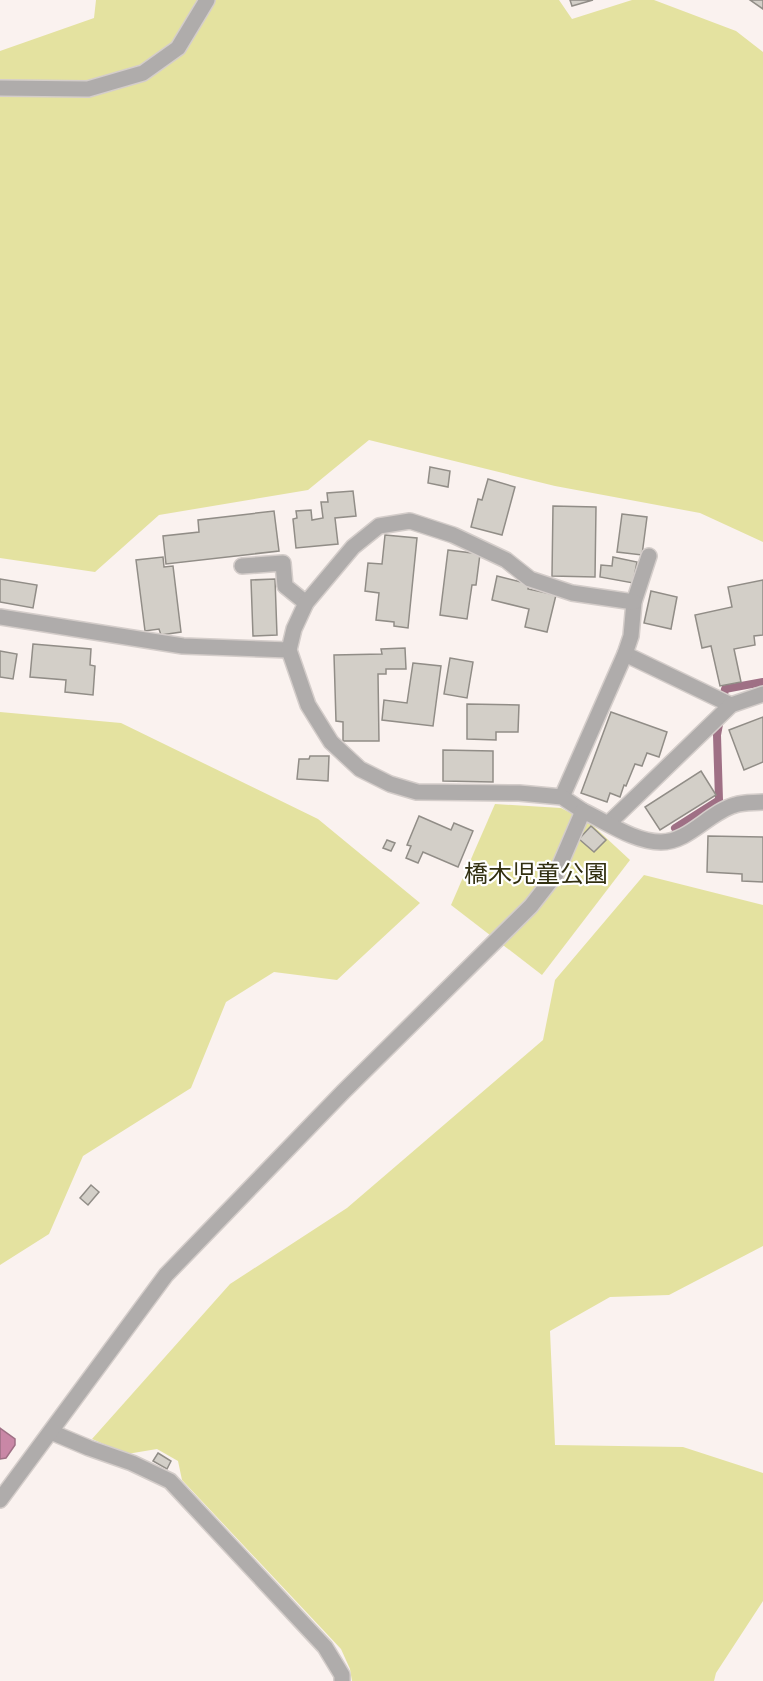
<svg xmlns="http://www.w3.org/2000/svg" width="763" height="1681" viewBox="0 0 763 1681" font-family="'Alegreya Sans','Noto Sans JP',sans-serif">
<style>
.green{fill:#e4e2a0}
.water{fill:#c987a6;stroke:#9f7085;stroke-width:1.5}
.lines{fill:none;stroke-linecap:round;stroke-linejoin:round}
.stream{stroke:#9f7085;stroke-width:8}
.building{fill:#d3cfc8;stroke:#918d87;stroke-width:1.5}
.minor-casing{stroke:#d4cdca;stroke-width:18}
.minor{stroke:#afacab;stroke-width:15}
.labels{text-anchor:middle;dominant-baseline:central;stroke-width:4.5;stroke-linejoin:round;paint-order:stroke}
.park-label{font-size:24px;fill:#323011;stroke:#fff}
</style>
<rect width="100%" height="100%" fill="#faf2ef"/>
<!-- green -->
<g class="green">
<path d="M96,0H559L572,19L632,0H654L736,31L763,52V542L700,513L555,486L369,440L308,490L159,515L95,572L0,558V51L94,18Z"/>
<path d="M0,712L121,723L318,819L420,903L337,980L274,972L226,1002L191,1088L83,1156L49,1234L0,1265Z"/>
<path d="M495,804L561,808L589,822L630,860L542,975L451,905Z"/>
<path d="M644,875L763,905V1246L669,1295L610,1297L550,1331L555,1445L683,1447L763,1473V1601L716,1673L714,1681H352L350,1669L341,1649L182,1480L178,1461L157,1449L127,1454L92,1439L230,1284L347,1208L543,1040L555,980Z"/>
</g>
<!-- water -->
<path class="water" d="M0,1428L15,1439V1445L6,1458L0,1459Z"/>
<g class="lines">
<!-- stream -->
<g class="stream">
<path d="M723,701L725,689L763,682"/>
<path d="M675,828L719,800L717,735L720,719"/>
</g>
</g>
<!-- building -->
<g class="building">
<path d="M570,0H593L572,6Z"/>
<path d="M750,0H763V9Z"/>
<path d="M430,467L450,471L448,487L428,483Z"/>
<path d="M488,479L515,487L502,535L471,527L478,499L482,500Z"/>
<path d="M353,491L356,516L335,518L338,544L296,548L293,519L297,518L296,511L311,510L312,520L323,518L321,502H328L327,493Z"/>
<path d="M553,506L596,507L595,577L552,576Z"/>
<path d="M274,511L279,551L166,564L163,536L199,532L198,520Z"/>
<path d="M622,514L647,517L642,555L617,552Z"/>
<path d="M385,535L417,538L408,628L394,626V622L376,620L379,593L365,591L368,563L382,564Z"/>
<path d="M448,550L480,554L476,585H472L467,619L440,615Z"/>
<path d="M163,557L164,567L173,566L181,632L161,635L159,629L145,631L136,560Z"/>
<path d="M613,557L637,562L633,583L600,577L601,565L612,566Z"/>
<path d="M497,576L529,584L528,589L556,595L547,632L525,627L529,609L492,600Z"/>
<path d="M0,579L37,585L33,608L0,602Z"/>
<path d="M275,579L277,635L253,636L251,580Z"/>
<path d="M763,580V635L754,636L755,645L734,649L741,682L720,686L711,646L702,648L695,615L732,607L728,587Z"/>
<path d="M651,591L677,597L671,629L644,623Z"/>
<path d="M33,644L91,649L90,665L95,666L93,695L65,692L66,680L30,677Z"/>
<path d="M405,648L406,669H386V674H378L379,741H343V722L336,721L334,655L382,654L381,649Z"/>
<path d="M0,651L17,654L13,679L0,677Z"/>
<path d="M450,658L473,662L467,698L444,694Z"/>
<path d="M413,663L441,666L433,726L382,720L384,700L407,703Z"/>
<path d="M467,704L519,705L518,732H496V740L467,739Z"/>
<path d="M611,712L667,732L659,757L647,753L642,766L635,764L626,786L624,785L620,797L610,793L607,802L581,793Z"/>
<path d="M763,717V762L744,770L729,730Z"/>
<path d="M443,750L493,751V782L443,781Z"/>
<path d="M310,756H329L328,781L297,779L299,759H309Z"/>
<path d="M701,771L716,795L660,830L645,807Z"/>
<path d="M419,816L451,830L454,823L473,831L458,867L423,852L418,863L406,858L411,846L407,845Z"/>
<path d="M591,826L606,840L594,852L579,839Z"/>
<path d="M708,836L763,837V882L742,881V874L707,872Z"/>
<path d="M387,840L395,843L391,851L383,848Z"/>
<path d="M91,1185L99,1192L88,1205L80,1198Z"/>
<path d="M158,1453L171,1461L167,1469L153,1461Z"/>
</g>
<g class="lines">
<!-- minor casing -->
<g class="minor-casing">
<g id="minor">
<path d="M0,88L88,89L143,73L178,48L207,0"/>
<path d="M242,566L283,563L285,586L306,603"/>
<path d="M0,617L183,646L289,650"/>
<path d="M625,654L731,705"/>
<path d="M562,797L625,654L631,636L634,602L649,556"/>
<path d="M583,811L562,797L519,793L417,792L390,784L360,769L331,742L308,705L289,650L294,629L306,603L353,547L379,526L410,521L453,535L506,560L530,579L572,593L634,602"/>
<path d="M609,823L731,705L763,694"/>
<path d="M51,1432L89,1448L132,1463L170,1481L325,1647L342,1675V1681"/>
<path d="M0,1500L166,1275L343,1092L531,906L556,874L583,811C607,822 634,842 661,842C689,842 709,812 735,805C744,802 754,803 763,802"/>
</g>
</g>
<!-- minor -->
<use href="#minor" class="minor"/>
</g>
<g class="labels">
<!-- park labels -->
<g class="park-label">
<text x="536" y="875">橋木児童公園</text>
</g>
</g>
</svg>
